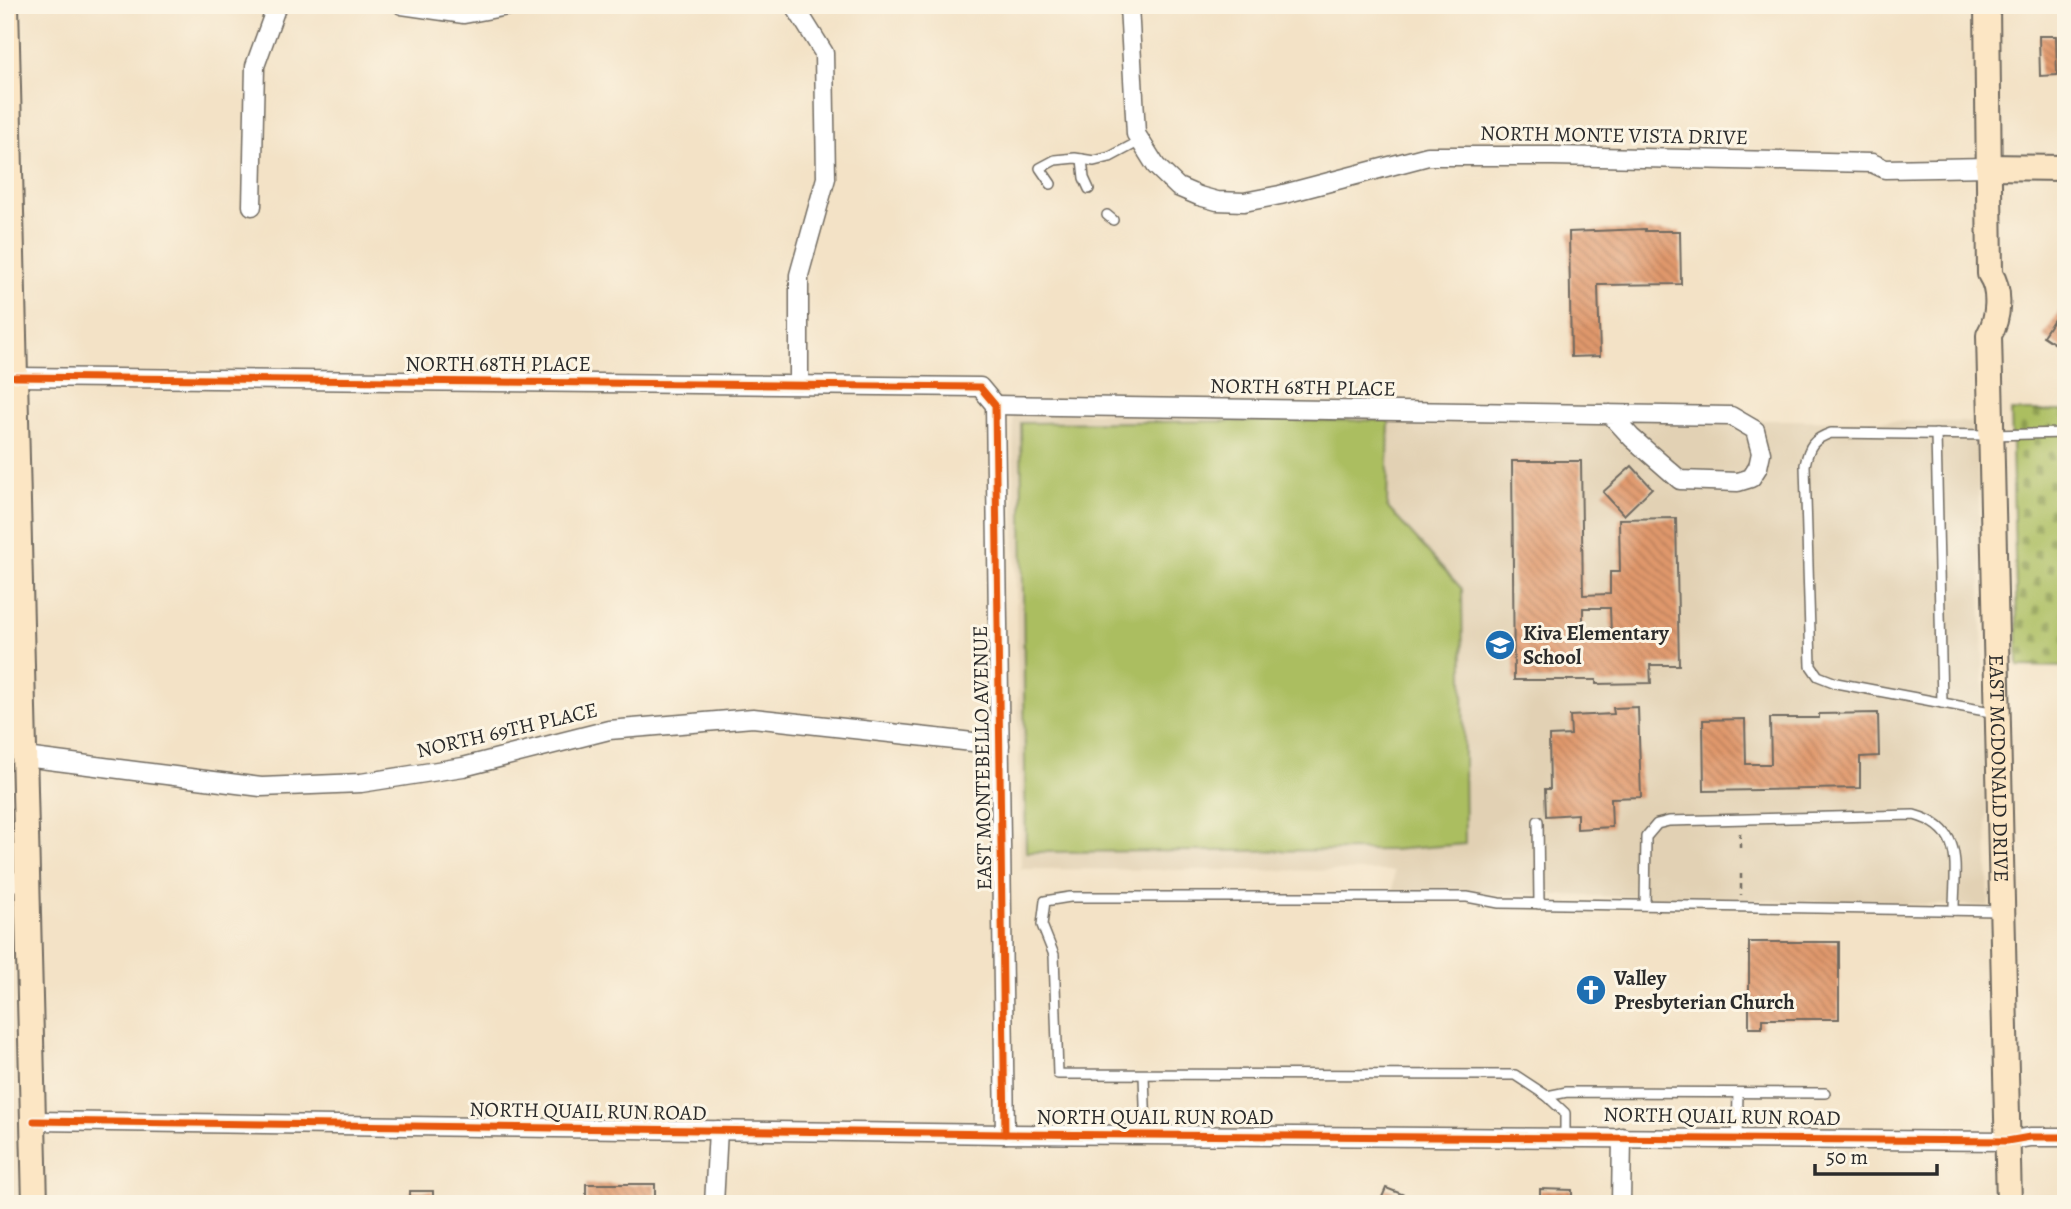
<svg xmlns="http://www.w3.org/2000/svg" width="2071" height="1209" viewBox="0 0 2071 1209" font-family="Alegreya,serif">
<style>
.built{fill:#e2d1b4}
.cemetery{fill:url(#cemetery-stones);stroke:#6b7446;stroke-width:2}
.garden{fill:#abbe61;stroke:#6b7446;stroke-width:2}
.building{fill:url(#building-back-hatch);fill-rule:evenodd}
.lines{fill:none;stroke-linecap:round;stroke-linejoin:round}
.lane-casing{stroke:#716b61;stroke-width:12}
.street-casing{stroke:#716b61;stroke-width:21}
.secondary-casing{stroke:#716b61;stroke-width:28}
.path{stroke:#716b61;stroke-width:2.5;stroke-dasharray:5 5;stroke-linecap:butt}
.lane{stroke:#fff;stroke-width:9}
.street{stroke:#fff;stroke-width:18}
.secondary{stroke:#fce6c4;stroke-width:24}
.cycleway-casing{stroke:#fcf5e5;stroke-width:11}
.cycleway{stroke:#e8590c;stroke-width:7}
.labels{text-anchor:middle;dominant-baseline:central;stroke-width:6;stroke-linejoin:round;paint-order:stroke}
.street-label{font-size:21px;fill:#2b2b2b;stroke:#fcf5e5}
.poi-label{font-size:21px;font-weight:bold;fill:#2b2b2b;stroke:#fcf5e5;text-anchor:start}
</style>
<defs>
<pattern id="cemetery-stones" width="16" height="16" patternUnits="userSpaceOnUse" patternTransform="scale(1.75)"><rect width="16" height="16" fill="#abbe61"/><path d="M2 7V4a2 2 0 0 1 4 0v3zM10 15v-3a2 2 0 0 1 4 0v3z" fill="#8b9b50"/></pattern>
<pattern id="building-back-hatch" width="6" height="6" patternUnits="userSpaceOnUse" patternTransform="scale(1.75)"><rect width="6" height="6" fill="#e0986c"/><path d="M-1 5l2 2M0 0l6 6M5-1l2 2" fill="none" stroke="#b67c59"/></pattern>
</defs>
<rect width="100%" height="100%" fill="#fcf5e5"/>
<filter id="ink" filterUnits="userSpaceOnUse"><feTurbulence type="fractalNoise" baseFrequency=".0143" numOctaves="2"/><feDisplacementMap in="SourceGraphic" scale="14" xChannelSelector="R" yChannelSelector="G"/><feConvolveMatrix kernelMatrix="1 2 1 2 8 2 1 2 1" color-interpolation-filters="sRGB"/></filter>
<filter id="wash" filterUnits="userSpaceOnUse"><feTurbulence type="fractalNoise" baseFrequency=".00686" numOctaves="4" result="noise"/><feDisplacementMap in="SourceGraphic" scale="28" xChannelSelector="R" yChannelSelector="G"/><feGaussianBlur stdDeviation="1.57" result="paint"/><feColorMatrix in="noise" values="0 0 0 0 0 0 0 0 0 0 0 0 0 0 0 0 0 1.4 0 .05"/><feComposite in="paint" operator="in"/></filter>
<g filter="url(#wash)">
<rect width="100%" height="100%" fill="#f3e2c6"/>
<!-- built -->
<path class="built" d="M1013,412L1977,422L1989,906L1393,891L1394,871L1021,869Z"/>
<!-- cemetery -->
<path class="cemetery" d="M2011,411H2066V667L2018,666Z"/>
<!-- garden -->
<path class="garden" d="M1389,420L1387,507L1462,589L1465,844L1391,850L1026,852L1021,423Z"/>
<g id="blocks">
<!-- building -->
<g class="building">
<path d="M2039,36H2056L2057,75L2040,76Z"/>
<path d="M1645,229V231H1680L1681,284L1598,285L1600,356L1571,357L1569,232Z"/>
<path d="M2066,301V351L2043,336Z"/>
<path d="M1512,461H1581L1583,595L1610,594V572H1620L1619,519L1676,518L1679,665H1650L1651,683L1596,684V680H1514ZM1583,608H1610L1611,634H1583Z"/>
<path d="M1632,466L1652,488L1624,515L1603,492Z"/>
<path d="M1638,707L1641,797L1611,798L1612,827L1577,829V814L1546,816L1545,789H1550L1549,736L1571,735L1570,716L1614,714L1613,708Z"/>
<path d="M1878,713L1879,756L1860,757V788L1704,791L1703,720L1745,719L1746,764H1771L1770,718H1819V714Z"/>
<path d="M1749,942H1839V1019H1762V1028H1749Z"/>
<path d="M586,1184H655V1204L586,1203Z"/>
<path d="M1386,1188L1425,1203V1204H1379Z"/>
<path d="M1540,1189L1572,1190V1204H1540Z"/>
<rect x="410" y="1191" width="23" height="13"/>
</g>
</g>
</g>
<g filter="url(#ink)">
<use href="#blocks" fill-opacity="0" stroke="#716b61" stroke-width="2"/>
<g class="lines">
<!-- lane casing -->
<g class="lane-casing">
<g id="lane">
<path d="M1082,159L1084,178L1089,189"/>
<path d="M1051,184L1040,168L1055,160L1075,158L1094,161L1110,157L1140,141"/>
<path d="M1107,215L1113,220"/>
<path d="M1936,434L1942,703"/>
<path d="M1996,713L1836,683L1818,676L1811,666L1805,465C1809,446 1813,439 1831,433L1991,435L2066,433"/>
<path d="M1538,821L1539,904"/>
<path d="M1645,905L1646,837L1657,824L1669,821L1914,815C1966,829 1954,867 1954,910"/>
<path d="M1144,1075L1146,1134"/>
<path d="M1825,1093L1567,1092L1547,1096L1515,1075L1058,1074L1054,955L1042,925L1045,901L1070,897H1467L1499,903L2000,911"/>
<path d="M1547,1096L1565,1113V1137"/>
<path d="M1737,1138L1738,1093"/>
</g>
</g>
<!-- street casing -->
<g class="street-casing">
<g id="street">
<path d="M402,5L464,14L513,5"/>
<path d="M794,5L824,53L826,178L799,275V383"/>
<path d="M1129,5L1136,134L1156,166L1178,187L1199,196L1217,201L1244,202L1280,195L1428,156H1553L1872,163L1885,169L1988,167"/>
<path d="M252,206L255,66L277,5"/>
<path d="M15,377L980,387L995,405L1005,1134"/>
<path d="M995,405L1731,416L1755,430L1761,453L1758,467L1751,478L1738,482L1680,480L1632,438L1610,414"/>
<path d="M25,757L261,787L361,783L463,767L609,730L753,718L1000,745"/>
<path d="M5,881L27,882"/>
<path d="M34,1121L1005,1134L2007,1141L2030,1137H2066"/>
<path d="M714,1204L718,1130"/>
<path d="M1621,1204L1622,1137"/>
</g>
</g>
<!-- secondary casing -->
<g class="secondary-casing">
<g id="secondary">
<path d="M6,5L35,1204"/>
<path id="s1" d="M1987,5L1990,274C2001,290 1999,318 1989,335L2009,1204"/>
<path d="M1988,167L2066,168"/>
</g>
</g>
<!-- path -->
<g class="path">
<path d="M1740,833V850"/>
<path d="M1741,874V895"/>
</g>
<!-- lane -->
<use href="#lane" class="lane"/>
<!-- street -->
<use href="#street" class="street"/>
<!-- secondary -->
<use href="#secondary" class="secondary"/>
<!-- cycleway casing -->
<g class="cycleway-casing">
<g id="cycleway">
<path d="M15,377L980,387L995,405L1005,1134"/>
<path d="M34,1121L1005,1134L2007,1141L2030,1137H2066"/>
</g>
</g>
<!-- cycleway -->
<use href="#cycleway" class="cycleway"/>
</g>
</g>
<!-- icons -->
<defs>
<g id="school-disc" transform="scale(1.575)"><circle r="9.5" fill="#1f6fb2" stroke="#fcf5e5"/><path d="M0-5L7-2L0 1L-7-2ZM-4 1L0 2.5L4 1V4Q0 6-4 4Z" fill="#fff"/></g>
<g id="church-disc" transform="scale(1.575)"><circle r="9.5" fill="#1f6fb2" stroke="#fcf5e5"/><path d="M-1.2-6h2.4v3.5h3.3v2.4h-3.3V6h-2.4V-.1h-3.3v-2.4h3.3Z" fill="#fff"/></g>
</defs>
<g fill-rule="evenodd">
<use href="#school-disc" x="1500" y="645"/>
<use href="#church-disc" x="1591" y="990"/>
</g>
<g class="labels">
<!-- street labels -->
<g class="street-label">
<text transform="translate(1614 135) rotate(1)">NORTH MONTE VISTA DRIVE</text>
<text x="498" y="364">NORTH 68TH PLACE</text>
<text transform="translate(1303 387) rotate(1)">NORTH 68TH PLACE</text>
<text transform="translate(507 730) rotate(-13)">NORTH 69TH PLACE</text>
<text transform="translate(982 758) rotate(-91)">EAST MONTEBELLO AVENUE</text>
<text stroke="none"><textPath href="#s1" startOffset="766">EAST MCDONALD DRIVE</textPath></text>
<text transform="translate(588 1111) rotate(1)">NORTH QUAIL RUN ROAD</text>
<text transform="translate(1722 1116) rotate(1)">NORTH QUAIL RUN ROAD</text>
<text x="1155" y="1117">NORTH QUAIL RUN ROAD</text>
</g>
<!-- poi labels -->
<g class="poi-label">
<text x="1523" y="633">Kiva Elementary<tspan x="1523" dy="24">School</tspan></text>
<text x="1614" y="978">Valley<tspan x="1614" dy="24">Presbyterian Church</tspan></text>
</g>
</g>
<!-- margin -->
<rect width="2071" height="1209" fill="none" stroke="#fcf5e5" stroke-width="28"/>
<!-- scale -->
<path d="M1815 1164v10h122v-10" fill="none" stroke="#2b2b2b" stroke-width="3.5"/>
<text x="1826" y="1164" font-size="21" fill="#2b2b2b" stroke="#fcf5e5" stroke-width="5" paint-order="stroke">50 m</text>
</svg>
